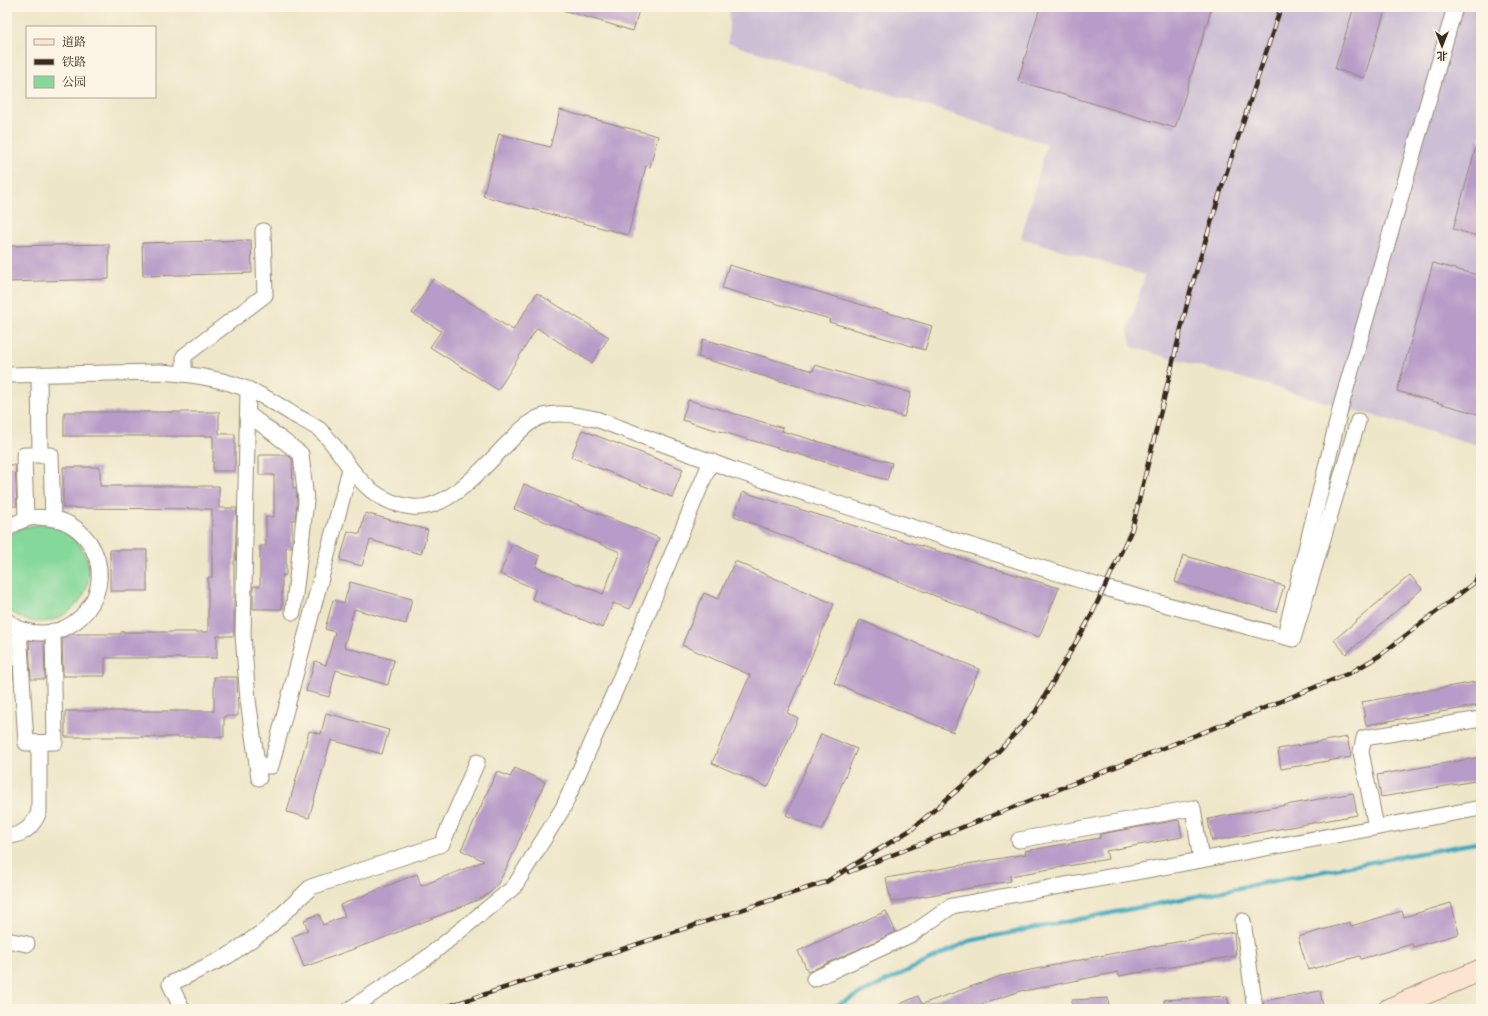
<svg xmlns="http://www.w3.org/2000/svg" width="1488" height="1016" viewBox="0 0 1488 1016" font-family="'Libre Bodoni','Noto Serif SC',serif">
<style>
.industrial{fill:#ccbed4}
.green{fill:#84d89a;stroke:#60815c}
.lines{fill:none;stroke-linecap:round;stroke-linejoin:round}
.stream{stroke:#3ea9be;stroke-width:4.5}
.building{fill:#b79bc8}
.minor-casing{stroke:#948873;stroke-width:17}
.secondary-casing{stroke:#948873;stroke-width:23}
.minor{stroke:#fff;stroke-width:15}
.secondary{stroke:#fde4d1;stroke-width:21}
.rail-casing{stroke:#3b2a1e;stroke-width:4.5}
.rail{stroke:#fcf5e5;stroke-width:3;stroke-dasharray:9;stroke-linecap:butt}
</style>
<rect width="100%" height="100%" fill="#fcf5e5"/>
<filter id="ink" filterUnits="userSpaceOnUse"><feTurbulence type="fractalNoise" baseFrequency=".025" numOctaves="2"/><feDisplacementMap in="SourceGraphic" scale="8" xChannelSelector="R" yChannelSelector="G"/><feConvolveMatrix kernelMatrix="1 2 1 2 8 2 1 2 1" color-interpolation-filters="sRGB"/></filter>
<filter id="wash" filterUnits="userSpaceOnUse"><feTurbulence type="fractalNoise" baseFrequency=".012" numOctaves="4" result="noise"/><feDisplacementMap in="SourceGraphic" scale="16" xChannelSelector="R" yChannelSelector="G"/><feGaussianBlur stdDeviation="0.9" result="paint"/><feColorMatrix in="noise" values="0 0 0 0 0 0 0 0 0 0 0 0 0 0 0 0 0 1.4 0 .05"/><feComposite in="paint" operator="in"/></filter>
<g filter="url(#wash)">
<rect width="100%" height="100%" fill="#eee6c8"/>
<!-- industrial -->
<path class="industrial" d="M730,7H1481V446L1132,347L1128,330L1145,275L1021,238L1047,144L728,43Z"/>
<!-- green -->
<path class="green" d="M40,524C45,525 52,525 58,527C66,530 74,537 79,544C85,552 89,562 89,572C90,598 66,621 41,622C28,623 17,616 7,609V537L21,528Z"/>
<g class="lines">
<!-- stream -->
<path class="stream" d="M829,1009L969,941L1360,864L1481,842"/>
</g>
<g id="blocks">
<!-- building -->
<g class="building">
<path d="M564,7H640L633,31L563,10Z"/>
<path d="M1040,7H1212L1175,128L1018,81Z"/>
<path d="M1354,7H1386L1364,78L1335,69Z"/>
<path d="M560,110L658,136L650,167L646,166L628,235L483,196L499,134L550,147Z"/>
<path d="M1478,140H1481V237L1453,229Z"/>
<path d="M251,240L252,273L143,276L142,243Z"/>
<path d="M109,244V279L7,282V246Z"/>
<path d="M1433,263L1481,276V415L1397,391Z"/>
<path d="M729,265L932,326L925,350L829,322L830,319L722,288Z"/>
<path d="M433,279L513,330L537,293L609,337L592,363L537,328L498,390L430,347L441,331L412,313Z"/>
<path d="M703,339L813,371L815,365L911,393L904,417L698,357Z"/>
<path d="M688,400L783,428L782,431L892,463L887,480L682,420Z"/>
<path d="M64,412H219V434H235V471H213V436H64Z"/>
<path d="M582,430L683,469L672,497L571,457Z"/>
<path d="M259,455H288L292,459L293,488H296L297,504L295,520H292V547H286V575H282V609H253V586H260V546H266V517H274V475H259Z"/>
<path d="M7,465H15L17,506H7Z"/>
<path d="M63,467H100V486H219V508H237L235,561H234V636H217V658H105V676H63L62,638L71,634H121V632H208V577H212V509L63,508Z"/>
<path d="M524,484L659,538L630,609L613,603L603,628L532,599L536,589L500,574L512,544L540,556L536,567L603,594L620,552L514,509Z"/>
<path d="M743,492L1059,588L1039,637L734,516Z"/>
<path d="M365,513L428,530L421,554L370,540L362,566L340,560L348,531L360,534Z"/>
<rect x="110" y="550" width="37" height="41"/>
<path d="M1183,555L1284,586L1276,612L1175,582Z"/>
<path d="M735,561L834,604L787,713L798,718L768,787L712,763L750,675L682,645L704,593L718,599Z"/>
<path d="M1410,575L1422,589L1346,654L1334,640Z"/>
<path d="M350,582L412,599L406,624L354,609L344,647L394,660L388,685L336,670L329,697L306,691L315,661L326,665L335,632L325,629L333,600L344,603Z"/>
<path d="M860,620L979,669L953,732L834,683Z"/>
<path d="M30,640L44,641L45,679H31L29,641Z"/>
<path d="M7,641H11L13,679H7Z"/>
<path d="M214,677H237L238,716H224V737H65V711H214Z"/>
<path d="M1481,681V705L1366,725L1362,702Z"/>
<path d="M326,713L389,730L382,754L331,740L309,818L287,812L309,731L321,734Z"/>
<path d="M821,734L857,749L822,830L786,815Z"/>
<path d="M1347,737L1351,757L1281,769L1278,749Z"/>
<path d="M1481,757V780L1381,797L1377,775Z"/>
<path d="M515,768L545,782L509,863L499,882L491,892L480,899L381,939L304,967L292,937L308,930L304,920L319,914L323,925L345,916L340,905L387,886L417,874L421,886L484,861L461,850L497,771L510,777Z"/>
<path d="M1353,793L1357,815L1212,841L1208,819Z"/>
<path d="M1179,820L1182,837L1106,851L1108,859L1010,876L1011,881L891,902L886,878L1026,854L1025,851L1100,838V834Z"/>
<path d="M1451,903L1459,934L1413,947L1412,944L1361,959L1360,956L1308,970L1298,937L1350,922L1351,926L1402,911L1404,917Z"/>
<path d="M886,911L896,932L808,972L798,951Z"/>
<path d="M1234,932L1236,956L1119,976L1118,972L1024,991V990L968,1009H889L918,996L922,1004L1001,976L1115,953Z"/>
<path d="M1320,991L1323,1006L1306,1009H1264L1263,1001Z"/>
<path d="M1227,996L1230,1009H1164V1000Z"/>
<path d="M1108,998L1109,1009H1072V1000Z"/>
</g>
</g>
</g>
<g filter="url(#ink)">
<use href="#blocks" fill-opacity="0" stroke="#948873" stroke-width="1"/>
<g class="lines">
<!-- minor casing -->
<g class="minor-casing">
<g id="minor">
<path d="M39,374L40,455"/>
<path d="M184,374V356L265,295L263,231"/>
<path d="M7,375L161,372C189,374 224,379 249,390C265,396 280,406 294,415C303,420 312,424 320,430C329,438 336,448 343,458C361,484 379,503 412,507C450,511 486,464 511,440C521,430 533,417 548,415C564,412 580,416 596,419L736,471L817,497L1105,588L1293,639L1358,421"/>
<path d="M248,389L243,635L248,700L259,778"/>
<path d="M248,414L301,454L306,501L293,612"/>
<path d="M26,519L24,455H51L53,519"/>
<path d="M7,529C24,517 35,515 55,519C70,522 81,531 89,542C121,590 73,649 20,629C15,627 11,623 7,621"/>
<path d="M1287,627L1341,406L1455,7"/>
<path d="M19,629L26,743L55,742L53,631"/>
<path d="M257,766H271L350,469"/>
<path d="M1376,827L1361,752L1364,738L1481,719"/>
<path d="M7,836C23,836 33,826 39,812V743"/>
<path d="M1019,840L1193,808L1201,860"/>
<path d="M1243,921L1255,1009"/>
<path d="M7,940L27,944"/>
<path d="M814,979L912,934L952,906L1481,808"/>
<path d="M182,1009L170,984L228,956L268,928L311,887L442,844L477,762"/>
<path d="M350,1009L425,959L514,887L563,808L618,684L711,461"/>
</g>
</g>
<!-- secondary casing -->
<g class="secondary-casing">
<path id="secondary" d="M1389,1009L1481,970"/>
</g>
<!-- minor -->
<use href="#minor" class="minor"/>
<!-- secondary -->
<use href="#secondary" class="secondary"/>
<!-- rail casing -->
<g class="rail-casing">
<g id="rail">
<path d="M849,872L1257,711L1352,672L1379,656L1475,582L1481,572"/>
<path d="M440,1009L826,882L912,829L982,769L1036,711L1090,618L1132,529L1190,292L1224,180L1281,7"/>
</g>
</g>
<!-- rail -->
<use href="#rail" class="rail"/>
</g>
</g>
<!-- margin -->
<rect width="1488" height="1016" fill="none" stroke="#fcf5e5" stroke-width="24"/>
<!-- legend -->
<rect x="26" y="26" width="130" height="72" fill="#fcf5e5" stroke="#afa495"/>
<rect x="34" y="39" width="20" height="6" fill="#fde4d1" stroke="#afa495"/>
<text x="62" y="46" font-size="12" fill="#3b2a1e">道路</text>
<rect x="34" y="59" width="20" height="6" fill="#3b2a1e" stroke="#afa495"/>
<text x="62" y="66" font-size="12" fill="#3b2a1e">铁路</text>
<rect x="34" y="76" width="20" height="12" fill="#84d89a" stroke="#afa495"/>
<text x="62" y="86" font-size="12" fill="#3b2a1e">公园</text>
<!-- north arrow -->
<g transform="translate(1442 46) rotate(180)" stroke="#fcf5e5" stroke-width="3" paint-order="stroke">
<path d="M0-3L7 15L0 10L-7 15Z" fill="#3b2a1e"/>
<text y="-6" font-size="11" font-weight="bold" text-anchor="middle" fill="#3b2a1e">北</text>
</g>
</svg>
